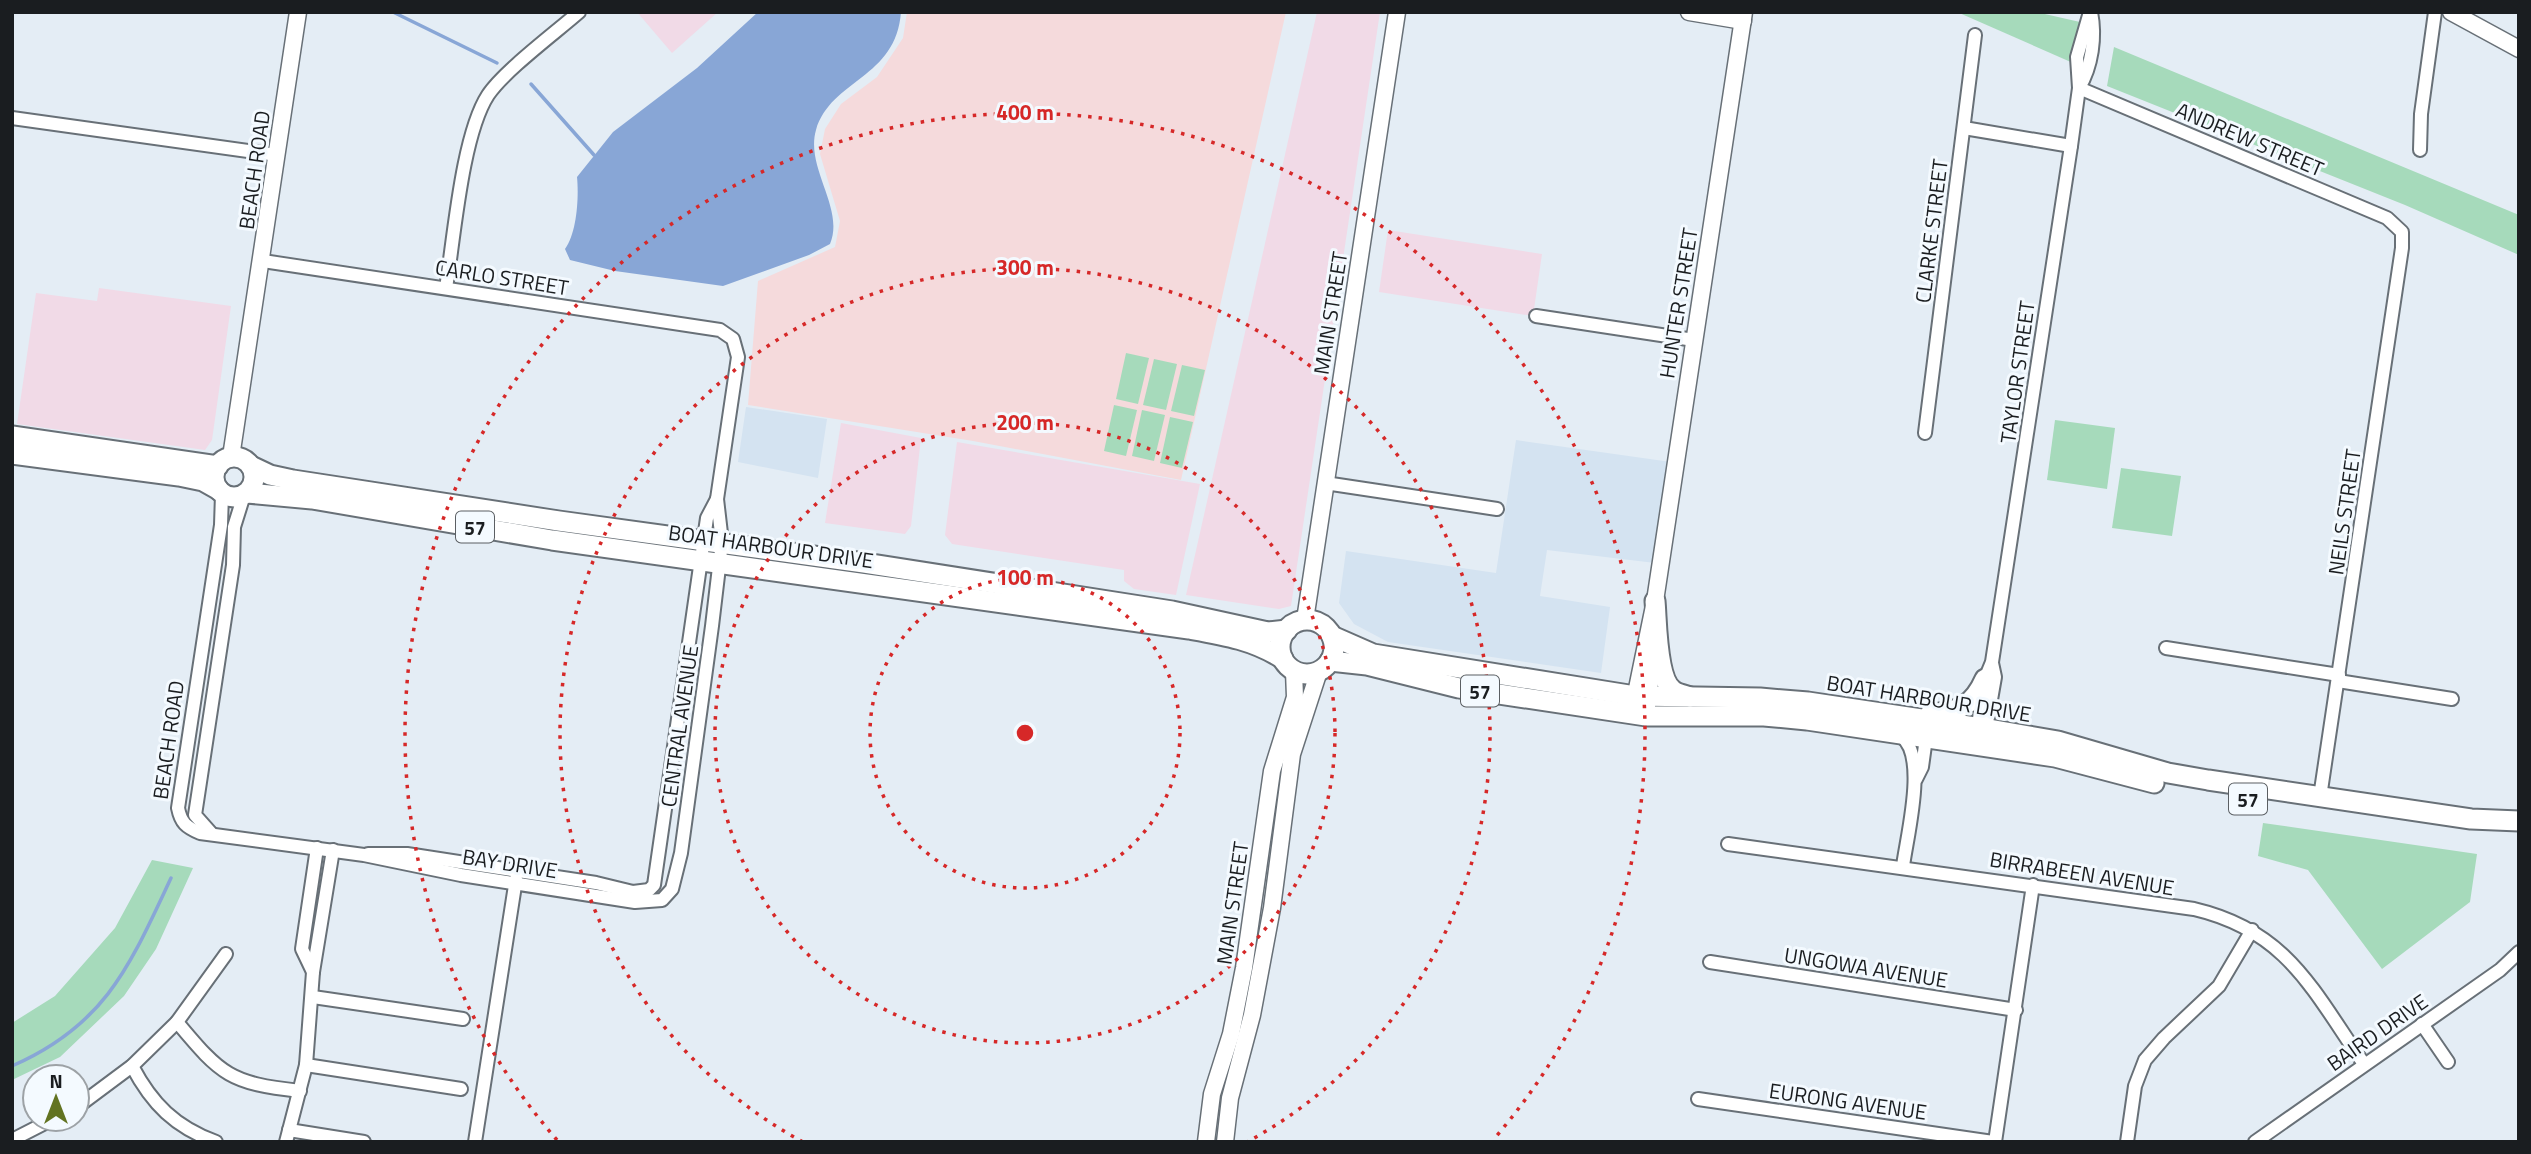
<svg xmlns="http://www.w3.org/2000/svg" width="2531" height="1154" viewBox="0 0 2531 1154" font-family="'Titillium Web',sans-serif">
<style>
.commercial{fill:#f1dae7}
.built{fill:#d4e3f1}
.education{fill:#f5dadc}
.green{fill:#a6dabb}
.water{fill:#88a6d6}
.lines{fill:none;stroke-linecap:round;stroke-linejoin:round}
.stream{stroke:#88a6d6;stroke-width:3.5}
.street-casing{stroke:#687077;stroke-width:16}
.secondary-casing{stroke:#687077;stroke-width:19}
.primary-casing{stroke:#687077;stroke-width:23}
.street{stroke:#fff;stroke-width:12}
.secondary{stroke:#fff;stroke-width:16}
.primary{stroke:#fff;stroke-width:19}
.ring{fill:none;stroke:#d62828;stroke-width:3.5;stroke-dasharray:3.5 7}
.labels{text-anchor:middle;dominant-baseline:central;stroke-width:6;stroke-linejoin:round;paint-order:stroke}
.shield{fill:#f4faff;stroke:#5b5f63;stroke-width:2}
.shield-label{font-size:19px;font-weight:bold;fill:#1a1d20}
.street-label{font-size:21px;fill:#1a1d20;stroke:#f4faff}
.centre{fill:#d62828;stroke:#f4faff;stroke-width:3.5}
.ring-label{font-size:21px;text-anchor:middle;font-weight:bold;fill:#d62828;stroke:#f4faff;stroke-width:6;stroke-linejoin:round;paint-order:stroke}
</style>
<rect width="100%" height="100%" fill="#e4edf5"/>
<!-- commercial -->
<g class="commercial">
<path d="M637,12H718L672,53Z"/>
<path d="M1317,12H1380L1291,606L1279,609L1186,595Z"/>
<path d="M1388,230L1542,254L1533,316L1379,292Z"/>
<path d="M99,288L231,306L212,440L205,450L17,424L36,293L97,301Z"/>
<path d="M841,423L921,438L911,526L905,534L825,523Z"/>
<path d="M957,442L1200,484L1176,595L1134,589L1124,581V570L952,544L945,535Z"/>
</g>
<!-- built -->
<g class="built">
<path d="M746,407L827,419L818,478L738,462Z"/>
<path d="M1516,440L1671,462L1655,563L1547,550L1540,596L1610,607L1601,673L1388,642L1354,624L1339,603L1346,551L1496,573Z"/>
</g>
<!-- education -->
<path class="education" d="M907,12H1286L1181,480L973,441L748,405L758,281L835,247L840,221L820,154L825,129L841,104L877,77L903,38Z"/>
<!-- green -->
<g class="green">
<path d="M1957,12H2036L2080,22L2073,63Z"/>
<path d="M2114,47L2519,215V255L2405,205L2107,86Z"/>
<path d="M1126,353L1149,358L1138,404L1116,399Z"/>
<path d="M1154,359L1177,364L1166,410L1143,405Z"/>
<path d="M1182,365L1205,370L1194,416L1171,411Z"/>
<path d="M1114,405L1137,410L1126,456L1104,451Z"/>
<path d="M1142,410L1165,415L1154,461L1132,456Z"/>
<path d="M1170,417L1193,422L1182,468L1160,463Z"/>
<path d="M2055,420L2115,428L2107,489L2047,480Z"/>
<path d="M2121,468L2181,476L2172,536L2112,528Z"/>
<path d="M2263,823L2477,854L2470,902L2382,969L2308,870L2258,856Z"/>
<path d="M152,860L193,868L156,949L124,996L60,1057L12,1080V1023L55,996L115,928Z"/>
</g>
<!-- water -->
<path class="water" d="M758,12H901C896,79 831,79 816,130C805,168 845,208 830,244L809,255L723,286L615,271L570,260L565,249C577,233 579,197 577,177L613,132L697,68Z"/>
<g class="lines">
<!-- stream -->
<g class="stream">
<path d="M393,12L497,63"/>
<path d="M531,84L594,155"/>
<path d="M12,1066C106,1025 130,965 171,878"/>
</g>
<!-- street casing -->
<g class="street-casing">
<g id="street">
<path d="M2079,88L2387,218L2402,232V248L2320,797"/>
<path d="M2079,88C2092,66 2096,37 2091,12"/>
<path d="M12,118L277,155"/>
<path d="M1964,128L2071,146"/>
<path d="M2420,150L2421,114L2435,12"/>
<path d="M446,288C454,238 462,135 488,95C504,71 555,33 579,12"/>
<path d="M1536,316L1694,340"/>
<path d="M1925,433L1975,35"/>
<path d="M1325,483L1497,509"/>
<path d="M222,494L221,525L178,808C181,823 186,827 200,833L364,855L461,875L635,902L662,900L672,889L681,853L712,626L722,542L717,499L738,357L733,339L720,330L263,261"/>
<path d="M2166,648L2339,675"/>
<path d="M2338,681L2452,699"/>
<path d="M1977,732L1985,679L1992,662L2071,146L2079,88L2077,57L2090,12"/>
<path d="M1985,734L1995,677L1992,663"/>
<path d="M1901,736C1928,756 1907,835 1903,866"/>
<path d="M1916,779L1922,767L1926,738"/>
<path d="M211,833L195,815L233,565L234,527L244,495"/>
<path d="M1728,844L2194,909C2288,931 2313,991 2364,1064"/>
<path d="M368,854H407L596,883L633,892L649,890L654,885L707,518L717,499"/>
<path d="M1710,962L2016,1010"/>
<path d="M313,972L302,949L317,848"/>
<path d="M313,997L463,1019"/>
<path d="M177,1022C222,1076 230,1083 300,1091"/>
<path d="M2422,1024L2448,1062"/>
<path d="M306,1065L461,1089"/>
<path d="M132,1066C152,1104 175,1127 216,1142"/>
<path d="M1698,1099L1993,1142"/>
<path d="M77,1107L132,1066L177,1022L226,954"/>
<path d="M289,1130L364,1142"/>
<path d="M12,1140L53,1119"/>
<path d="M286,1142L306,1065L313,972L333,850"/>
<path d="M475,1142L516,879"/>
<path d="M1995,1142L2033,885"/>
<path d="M2127,1142L2135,1086L2145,1060L2164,1038L2219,986L2252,930"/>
<path d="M2255,1142L2500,970L2519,952"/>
</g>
</g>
<!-- secondary casing -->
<g class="secondary-casing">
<g id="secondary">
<path d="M1689,12L1743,21"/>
<path d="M2451,12L2519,49"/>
<path d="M231,457L298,12"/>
<path d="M1305,620L1397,12"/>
<path d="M1647,706L1654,652"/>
<path d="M1633,708L1655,601L1744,12"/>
<path d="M1206,1142L1212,1094L1231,1034L1244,968L1272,771L1295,697L1294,671"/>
<path d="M1225,1142L1230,1098L1252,1015L1272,908L1292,754L1319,671"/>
</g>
</g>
<!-- primary casing -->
<g class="primary-casing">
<g id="primary">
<path d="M12,436L218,466"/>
<path d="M12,454L179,476L203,481L219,490"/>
<circle cx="234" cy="477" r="20"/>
<path d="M251,466L270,475L293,480L559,521L864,563L1172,611L1268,632L1287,630"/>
<path d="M247,493L312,499L552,540L1189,629C1223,635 1254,640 1283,659"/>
<path d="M1655,601C1657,621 1656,680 1674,691C1678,694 1685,695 1690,697"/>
<circle cx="1307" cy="647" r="27"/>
<path d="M1332,636L1373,654L1635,696L1760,698L1808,702L1988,729L2058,741L2168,773L2208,780L2471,819L2519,821"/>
<path d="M1330,661L1367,665L1459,688L1646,716H1764L1807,720L2055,757L2154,783"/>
<path d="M1930,714C1959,712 1973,706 1985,679"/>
</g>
</g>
<!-- street -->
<use href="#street" class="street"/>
<!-- secondary -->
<use href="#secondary" class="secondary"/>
<!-- primary -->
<use href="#primary" class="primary"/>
</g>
<!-- distance rings -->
<g class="ring">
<circle cx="1025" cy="733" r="155"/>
<circle cx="1025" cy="733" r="310"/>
<path d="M803 1142A465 465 0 1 1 1247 1142"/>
<path d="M557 1140A620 620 0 1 1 1493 1140"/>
</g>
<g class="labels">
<!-- shield labels -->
<g class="shield">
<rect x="456" y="511.5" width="38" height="31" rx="5"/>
<rect x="1461" y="675.5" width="38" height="31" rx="5"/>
<rect x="2229" y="783.5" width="38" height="31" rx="5"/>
</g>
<g class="shield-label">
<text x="475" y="527">57</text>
<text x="1480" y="691">57</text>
<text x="2248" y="799">57</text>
</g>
<!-- street labels -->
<g class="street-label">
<text transform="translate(2250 139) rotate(23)">ANDREW STREET</text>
<text transform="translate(254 170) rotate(-82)">BEACH ROAD</text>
<text transform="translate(1931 231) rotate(-83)">CLARKE STREET</text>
<text transform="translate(502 277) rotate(9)">CARLO STREET</text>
<text transform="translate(1678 303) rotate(-81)">HUNTER STREET</text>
<text transform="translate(1330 313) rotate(-81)">MAIN STREET</text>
<text transform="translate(2017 372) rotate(-82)">TAYLOR STREET</text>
<text transform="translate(2344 512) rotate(-82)">NEILS STREET</text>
<text transform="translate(771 546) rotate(8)">BOAT HARBOUR DRIVE</text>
<text transform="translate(1929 698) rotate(9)">BOAT HARBOUR DRIVE</text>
<text transform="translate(679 726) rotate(-82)">CENTRAL AVENUE</text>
<text transform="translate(168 740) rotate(-82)">BEACH ROAD</text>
<text transform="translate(510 863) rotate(9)">BAY DRIVE</text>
<text transform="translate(2082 873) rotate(9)">BIRRABEEN AVENUE</text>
<text transform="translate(1232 903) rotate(-82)">MAIN STREET</text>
<text transform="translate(1866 967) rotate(9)">UNGOWA AVENUE</text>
<text transform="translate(2377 1032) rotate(-35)">BAIRD DRIVE</text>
<text transform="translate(1848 1101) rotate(8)">EURONG AVENUE</text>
</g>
</g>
<circle cx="1025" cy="733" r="10" class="centre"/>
<g class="ring-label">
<text x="1025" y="120">400 m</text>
<text x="1025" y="275">300 m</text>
<text x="1025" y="430">200 m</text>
<text x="1025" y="585">100 m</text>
</g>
<!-- border -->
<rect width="2531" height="1154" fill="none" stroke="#1a1d20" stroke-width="28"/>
<!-- north arrow -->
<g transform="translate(56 1098)"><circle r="33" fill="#f4faff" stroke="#9da2a6" stroke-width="2"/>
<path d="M0-5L12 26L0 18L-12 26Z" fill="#627321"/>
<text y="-10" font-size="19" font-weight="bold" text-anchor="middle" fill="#1a1d20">N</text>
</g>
</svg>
